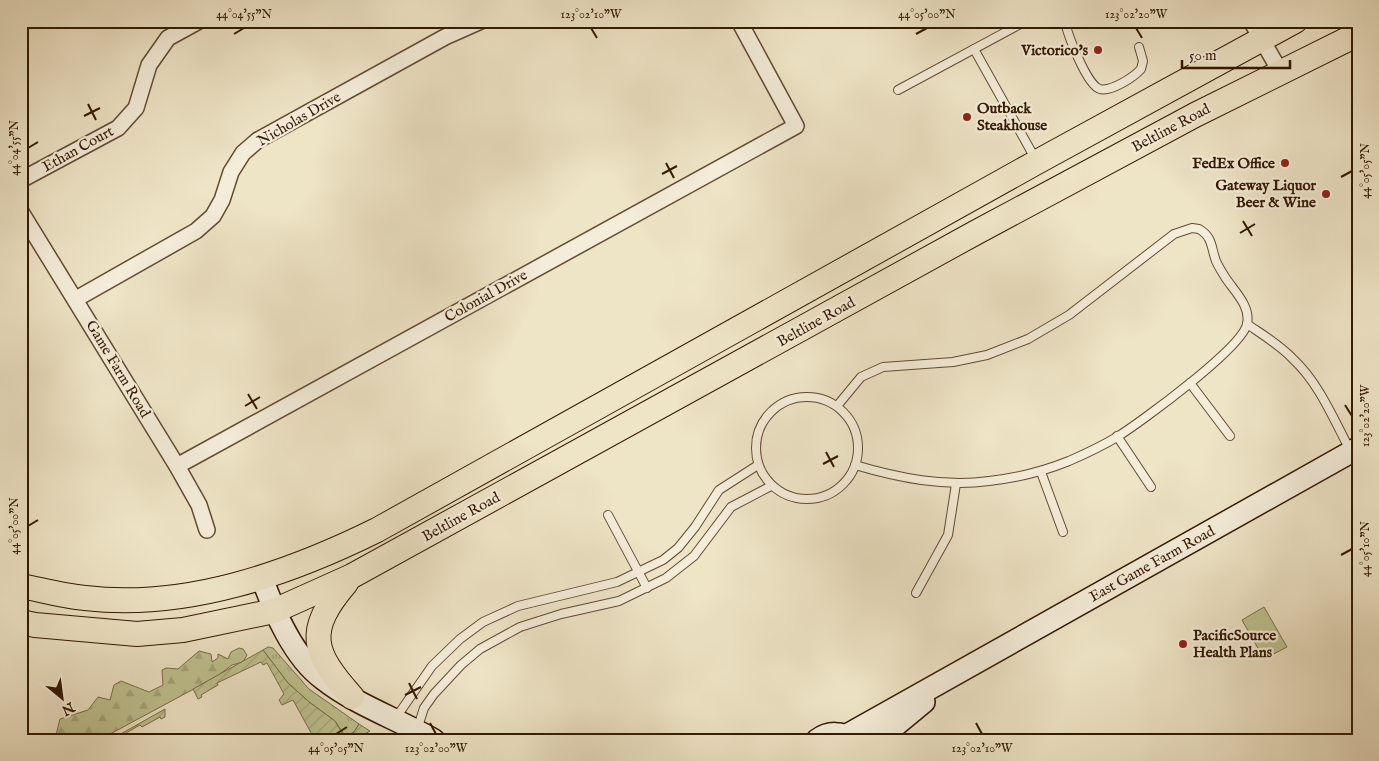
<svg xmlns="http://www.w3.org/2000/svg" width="1379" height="761" viewBox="0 0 1379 761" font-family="'IM FELL English',serif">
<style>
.grass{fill:url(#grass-tufts);stroke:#7a6d48}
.forest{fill:url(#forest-firs);stroke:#7a6d48}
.garden{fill:url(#garden-furrows);stroke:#7a6d48}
.pitch{fill:#bfc290;stroke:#7a6d48}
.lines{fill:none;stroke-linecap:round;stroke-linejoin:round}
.lane-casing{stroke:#624b32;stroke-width:10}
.street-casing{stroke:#624b32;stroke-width:18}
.secondary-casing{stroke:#341800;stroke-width:24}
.primary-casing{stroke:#341800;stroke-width:26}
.lane{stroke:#f4edda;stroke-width:8}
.street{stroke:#f4edda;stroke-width:15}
.secondary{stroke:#f4edda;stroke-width:21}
.primary{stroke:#eee4c6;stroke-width:24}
.ticks{fill:none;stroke:#341800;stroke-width:2}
.poi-dot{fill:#8f2418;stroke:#f4edda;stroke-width:2}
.labels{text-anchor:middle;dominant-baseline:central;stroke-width:4.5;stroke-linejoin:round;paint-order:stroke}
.poi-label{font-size:15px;font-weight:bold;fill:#341800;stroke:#f4edda;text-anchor:end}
.street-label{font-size:15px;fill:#341800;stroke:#f4edda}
.neatline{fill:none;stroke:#341800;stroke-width:2}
.ticks-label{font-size:12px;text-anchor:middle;fill:#341800}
</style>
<defs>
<pattern id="grass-tufts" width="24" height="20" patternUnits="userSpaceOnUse" patternTransform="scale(1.25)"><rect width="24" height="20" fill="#bfc290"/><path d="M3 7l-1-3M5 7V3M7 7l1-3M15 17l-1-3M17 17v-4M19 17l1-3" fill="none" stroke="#a5a67a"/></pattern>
<pattern id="forest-firs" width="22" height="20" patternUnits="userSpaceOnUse" patternTransform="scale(1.25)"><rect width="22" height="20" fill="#bfc290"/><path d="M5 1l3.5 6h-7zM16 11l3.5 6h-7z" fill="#a5a67a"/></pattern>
<pattern id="garden-furrows" width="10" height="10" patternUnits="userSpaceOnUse" patternTransform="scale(1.25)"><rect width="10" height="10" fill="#bfc290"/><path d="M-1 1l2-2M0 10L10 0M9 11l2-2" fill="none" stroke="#a5a67a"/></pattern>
</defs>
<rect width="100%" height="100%" fill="#eee4c6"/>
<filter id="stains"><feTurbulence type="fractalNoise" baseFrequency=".004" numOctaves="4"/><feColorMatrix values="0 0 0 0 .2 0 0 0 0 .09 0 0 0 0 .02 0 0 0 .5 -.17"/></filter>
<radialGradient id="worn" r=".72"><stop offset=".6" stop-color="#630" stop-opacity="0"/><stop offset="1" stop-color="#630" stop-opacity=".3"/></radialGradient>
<!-- grass -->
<path class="grass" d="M268,647L273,648L309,689L359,724L354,732L346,737L335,721L309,702L288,683L263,650Z"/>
<!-- forest -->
<path class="forest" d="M239,648L243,649L247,655L243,662L232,665L216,677L99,740H60L56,735L60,719L88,710L98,697L110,700L114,685L121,681L149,692L163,685L162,670L166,668L178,669L199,651L211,654L212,662L218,658V654L228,659L231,652Z"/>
<!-- garden -->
<g class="garden">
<path d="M263,650L288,683L309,702L335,721L342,733L346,736L354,732L359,724L370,731L354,740H315L293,700L282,705L279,700L284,694L267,663L263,665L261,662L217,683L218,685L201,695L202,697L198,699L193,689Z"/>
<path d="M165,709V717L161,719L160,717L142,727L140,725L119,737V740H110Z"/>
</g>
<!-- pitch -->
<path class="pitch" d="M1264,607L1287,647L1264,659L1242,620Z"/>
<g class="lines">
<!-- lane casing -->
<g class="lane-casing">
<g id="lane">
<path d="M1065,21C1067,33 1087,86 1100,89C1111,92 1134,77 1141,69L1143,61L1139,47"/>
<path d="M974,49L1036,160"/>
<path d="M898,90L1026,21"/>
<path d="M1247,324C1263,335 1280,345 1293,359C1319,383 1334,420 1350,450"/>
<path d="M1190,383L1230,436"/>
<circle cx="807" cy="448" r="51"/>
<path d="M837,406L861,377L883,367L953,362L987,355L1028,339L1069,315L1174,234L1192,228L1199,229C1213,237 1211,248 1216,261C1218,266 1222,272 1225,277C1234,291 1251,306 1247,324C1242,348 1141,422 1117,437C1102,446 1085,454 1069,461C1044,471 1017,478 989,481C944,487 899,478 855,465"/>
<path d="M1117,436L1151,487"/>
<path d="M1041,472L1063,532"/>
<path d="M608,515L647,588"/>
<path d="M916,593L948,535L956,484"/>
<path d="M395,719L432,666L460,639L483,622L518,606L617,582L663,560L678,548L695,527L719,490L758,465"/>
<path d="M417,730L424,708L434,694L461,665L480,649L520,627L561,614L619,601L666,578L694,556L731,507L771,486"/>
</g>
</g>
<!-- street casing -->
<g class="street-casing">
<g id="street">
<path d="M1251,21L1280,71"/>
<path d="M21,180L118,128L136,108L149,65L168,38L199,21"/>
<path d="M21,212L177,466L199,505L207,530"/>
<path d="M76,299L196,231L213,216L222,200L231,172L243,153L258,140L445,37L481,21"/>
<path d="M177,466L796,126L739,21"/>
</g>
</g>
<!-- secondary casing -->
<g class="secondary-casing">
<g id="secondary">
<path d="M262,578C274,611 293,657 323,679C356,705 398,719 434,740"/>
<path d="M847,735L1358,448"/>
<path d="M817,740C829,731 842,732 854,740"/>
<path d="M878,740L924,702"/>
</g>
</g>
<!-- primary casing -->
<g class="primary-casing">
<g id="primary">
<path d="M346,583C305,631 312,652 352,697"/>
<path d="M21,586C42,590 63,596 85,598C185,610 288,574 377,530L1037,162L1295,21"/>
<path d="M21,622L35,625L137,634L183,630L274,611L352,576L975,233L1195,115L1358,34"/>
</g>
</g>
<!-- lane -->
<use href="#lane" class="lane"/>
<!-- street -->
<use href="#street" class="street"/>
<!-- secondary -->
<use href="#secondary" class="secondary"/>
<!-- primary -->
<use href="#primary" class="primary"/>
</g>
<!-- ticks -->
<path class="ticks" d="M591,28L597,38M1136,28L1142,38M234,34L244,28M916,34L927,28M88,104L96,120M84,116L100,108M28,148L38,142M666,163L674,178M662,174L677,166M1341,177L1352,171M1243,221L1252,236M1240,233L1255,224M248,394L257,409M1345,405L1352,416M245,406L260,397M826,452L834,467M823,464L838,456M28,526L38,520M1341,555L1352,549M409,683L417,699M405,695L421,687M430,723L436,734M976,723L982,734M336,734L347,727"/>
<!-- markers -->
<g class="poi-dot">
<circle cx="1098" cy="50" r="5"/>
<circle cx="967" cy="117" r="5"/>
<circle cx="1285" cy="163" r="5"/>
<circle cx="1326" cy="194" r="5"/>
<circle cx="1183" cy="644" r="5"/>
</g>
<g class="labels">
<!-- poi labels -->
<g class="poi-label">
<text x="1088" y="50">Victorico's</text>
<text x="977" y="108" text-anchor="start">Outback<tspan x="977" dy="17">Steakhouse</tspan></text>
<text x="1275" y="163">FedEx Office</text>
<text x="1316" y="185">Gateway Liquor<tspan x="1316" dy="17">Beer &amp; Wine</tspan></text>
<text x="1193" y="635" text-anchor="start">PacificSource<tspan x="1193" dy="17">Health Plans</tspan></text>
</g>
<!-- street labels -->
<g class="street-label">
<text transform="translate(299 119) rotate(-30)">Nicholas Drive</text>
<text transform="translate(1171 128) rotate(-28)">Beltline Road</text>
<text transform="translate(78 149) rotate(-29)">Ethan Court</text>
<text transform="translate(486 296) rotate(-29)">Colonial Drive</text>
<text transform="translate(816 322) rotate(-29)">Beltline Road</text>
<text transform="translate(118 369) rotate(59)">Game Farm Road</text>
<text transform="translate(461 517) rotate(-29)">Beltline Road</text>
<text transform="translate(1152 564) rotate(-29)">East Game Farm Road</text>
</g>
</g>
<!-- margin -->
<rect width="1379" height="761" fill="none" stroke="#eee4c6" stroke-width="55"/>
<!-- north arrow -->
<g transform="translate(62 698) rotate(151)" stroke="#f4edda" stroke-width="4" paint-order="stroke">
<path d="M0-4L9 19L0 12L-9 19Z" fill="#341800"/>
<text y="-8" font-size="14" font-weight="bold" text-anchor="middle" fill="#341800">N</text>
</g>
<!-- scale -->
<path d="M1182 60v8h108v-8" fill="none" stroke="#341800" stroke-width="2.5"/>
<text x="1189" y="60" font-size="15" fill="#341800" stroke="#f4edda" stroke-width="4" paint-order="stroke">50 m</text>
<rect x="28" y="28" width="1324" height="706" class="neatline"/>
<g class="ticks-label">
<text x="244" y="18">44°04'55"N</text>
<text x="591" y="18">123°02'10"W</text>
<text x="927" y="18">44°05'00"N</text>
<text x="1136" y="18">123°02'20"W</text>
<text transform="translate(14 148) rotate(-90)" y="4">44°04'55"N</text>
<text transform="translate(1365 171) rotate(-90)" y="4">44°05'05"N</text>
<text transform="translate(1365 416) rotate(-90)" y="4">123°02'20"W</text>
<text transform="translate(14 526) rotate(-90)" y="4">44°05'00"N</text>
<text transform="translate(1365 549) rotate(-90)" y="4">44°05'10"N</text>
<text x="336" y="752">44°05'05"N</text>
<text x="436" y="752">123°02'00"W</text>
<text x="982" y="752">123°02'10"W</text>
</g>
<rect width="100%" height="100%" filter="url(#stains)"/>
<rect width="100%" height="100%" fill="url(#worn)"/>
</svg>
